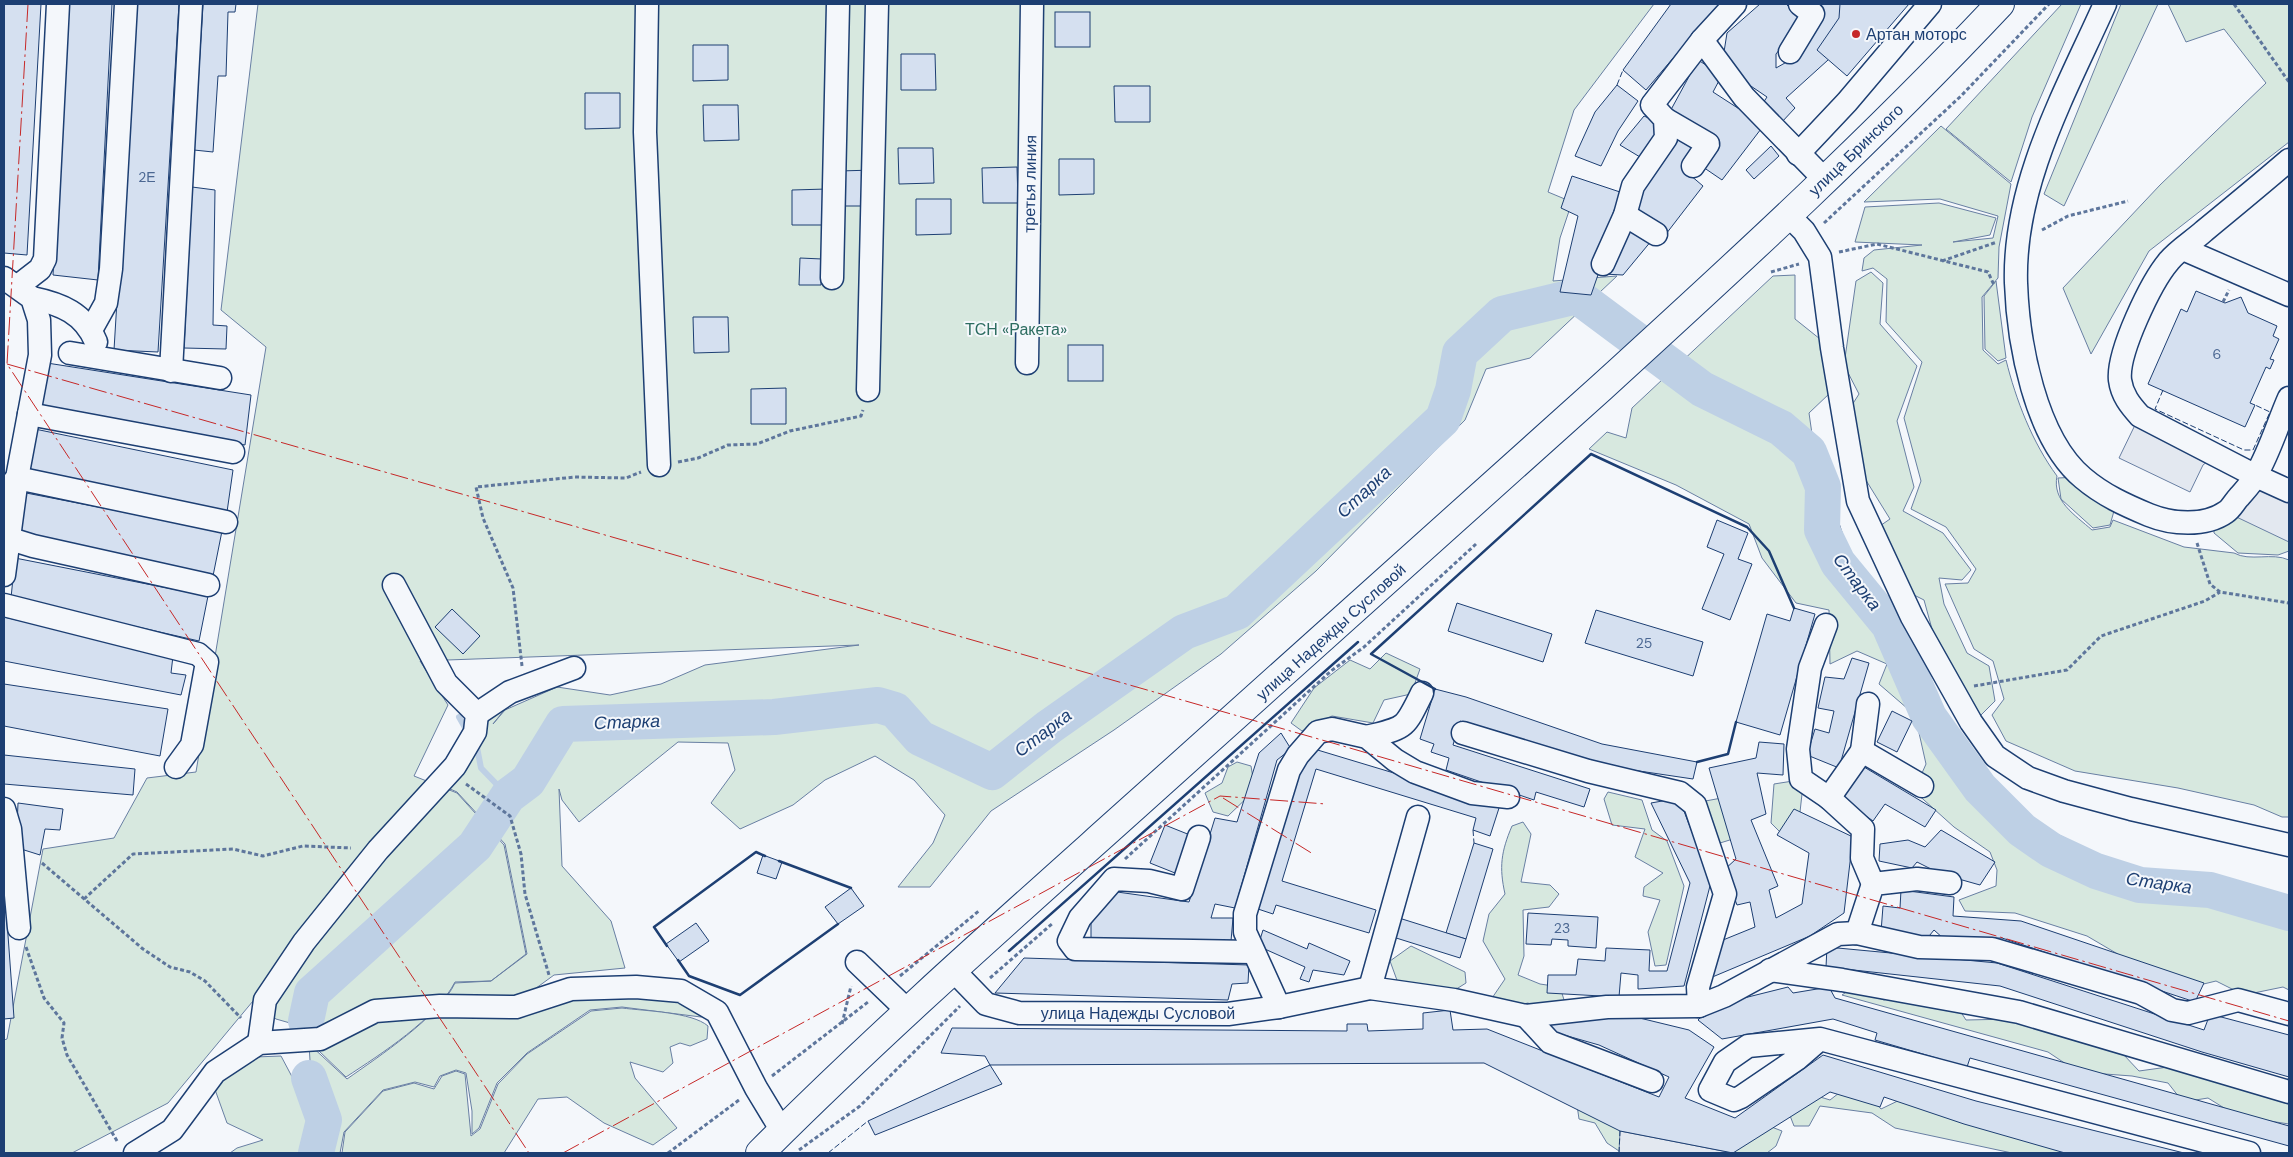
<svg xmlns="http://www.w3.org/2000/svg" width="2293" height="1157" viewBox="0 0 2293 1157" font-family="'DM Sans',sans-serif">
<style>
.green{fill:#d7e8df;stroke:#687fa3}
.parking{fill:#e3e8f0;stroke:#687fa3}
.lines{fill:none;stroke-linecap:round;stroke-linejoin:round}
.stream{stroke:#bed0e5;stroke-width:6}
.river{stroke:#bed0e5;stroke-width:36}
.building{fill:#d5e0f0;stroke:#1d3f73}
.minor-casing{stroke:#1d3f73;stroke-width:25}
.major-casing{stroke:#1d3f73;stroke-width:30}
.path{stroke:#5e769c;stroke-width:3;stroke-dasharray:4 2.5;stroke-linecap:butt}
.minor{stroke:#f4f7fb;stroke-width:22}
.major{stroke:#f4f7fb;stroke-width:28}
.fence{stroke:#1d3f73;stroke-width:1;stroke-dasharray:6 2.5;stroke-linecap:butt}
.wall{stroke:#1d3f73;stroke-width:2.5}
.power{stroke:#c62828;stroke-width:1;stroke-dasharray:18 4 2.5 4;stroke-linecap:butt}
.poi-dot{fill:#c62828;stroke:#f4f7fb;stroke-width:2}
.labels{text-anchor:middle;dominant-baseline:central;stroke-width:4;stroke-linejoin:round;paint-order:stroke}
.number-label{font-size:14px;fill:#4b6792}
.poi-label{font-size:16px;fill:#1d3f73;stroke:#f4f7fb;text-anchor:start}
.street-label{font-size:16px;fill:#1d3f73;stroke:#f4f7fb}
.park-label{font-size:16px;fill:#2c6c60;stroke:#f4f7fb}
.water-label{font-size:18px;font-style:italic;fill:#1d3f73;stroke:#f4f7fb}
</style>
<rect width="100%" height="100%" fill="#f4f7fb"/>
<!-- green -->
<g class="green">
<path d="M258,4H1654L1574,110L1548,192L1572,202L1560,238L1553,281L1617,276L1530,358L1486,369L1465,420L1316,571L1221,654L1114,730L991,811L930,887H898L933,843L945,815L914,780L875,756L825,780L793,805L740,829L711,803L735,770L728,743L678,742L579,822L562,800L559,789L562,866L611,921L625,968L554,975L528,994L680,995L708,1015L701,1017L622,1007L590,1010L527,1053L497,1083L479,1128L472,1134V1111L466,1073L456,1070L440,1076L434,1087L415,1082L383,1090L344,1132L340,1153H318L325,1120L311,1077L309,1044L347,1079C378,1057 439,1017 455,983L491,981L527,954L505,844L457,792L441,785L482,719L505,709L493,724L505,710L557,687L610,695L661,684L705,665L859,645L420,661L448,705L414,776L457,793L504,845L526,954L491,981L455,982C436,1019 381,1054 346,1077L290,1023L276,1019L253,1001L168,1103L72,1153H4V1040L7,1039L43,849L114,838L147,778L196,772L266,347L221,310Z"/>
<path d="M2062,4H2081L2032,117L2011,182L1946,129Z"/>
<path d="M2121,4H2158L2064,206L2044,194Z"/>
<path d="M2168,4H2289V142L2149,251L2091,354L2063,288L2160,185L2266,83L2224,29L2186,42Z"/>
<path d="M1941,126L2011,184L1999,247L1998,278L1982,297L1983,350L1998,364L2006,360C2016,400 2032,442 2057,476C2052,501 2075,515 2092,530L2110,527L2113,520L2184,547L2234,553C2250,562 2272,552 2289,560V817H2282L2254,805L2178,788L2075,771L2006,741L1992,715L2004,699L1993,661L1974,649L1945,584L1968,583L1976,569L1946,527L1911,509L1921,481L1904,418L1922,362L1886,322L1887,279L1873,268L1862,271L1864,258L1874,250L1922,245L1855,242L1865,207L1939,203L1996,218L1990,235L1953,242L1993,238L1998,216L1940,199L1864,202Z"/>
<path d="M1871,272L1883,283L1880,324L1917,366L1897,421L1914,487L1903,511L1943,533L1971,570L1962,580L1939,578L1944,604L1967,653L1989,666L1995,701L1978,718L1956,705L1964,687L1936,671L1924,644L1932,629L1924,600L1894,585L1874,530L1890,519L1846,448L1847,413L1859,394L1844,365L1856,281Z"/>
<path d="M1795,275V319L1820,339L1830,393L1809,413L1814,448L1850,556L1890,638L1905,681L1970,760L2012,805L2041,826L2073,842L2125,875L2250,884L2289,899V990L2283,987L2244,995L2216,981L2179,990L2087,936L2015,913L1965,911L1959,900L1996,886L1997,870L1990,852L1954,827L1914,791L1926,764L1915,715L1879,684L1887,664L1857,651L1830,664L1829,610L1796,603L1762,558L1749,524L1676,485L1589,449L1607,432L1626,438L1632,408L1773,276Z"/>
<path d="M1996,281L2006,358L1998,361L1985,349L1984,296Z"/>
<path d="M2078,477L2116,504L2110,525L2093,528L2061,499L2058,478Z"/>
<path d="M2236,510L2289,538V551L2278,555L2238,553L2214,533V513Z"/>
<path d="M1386,653L1420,669L1411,694L1384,700L1373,723L1332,716L1302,731L1291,723L1314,688L1350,660L1370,669Z"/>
<path d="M1237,762L1251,766L1255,790L1228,816L1213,812L1205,793L1222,783L1228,767Z"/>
<path d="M1793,781L1802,794L1798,830L1784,836L1771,823L1774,784Z"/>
<path d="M1608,792L1642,800L1652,830L1667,841L1684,886L1666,965L1655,966L1648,932L1660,900L1643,896L1644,887L1663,873L1635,857L1645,829L1612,825L1604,799Z"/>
<path d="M1727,797L1746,835L1720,843L1696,827L1700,802Z"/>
<path d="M1523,822L1531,834L1521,882L1550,885L1559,894L1549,907L1523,910L1524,956L1518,975L1540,984L1560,987L1565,1003L1552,1016L1528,1003L1508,1008L1490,1001L1505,979L1483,941L1489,914L1505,894C1499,867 1501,852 1512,826Z"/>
<path d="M1411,946L1465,972L1466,983L1450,993L1398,983L1390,961Z"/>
<path d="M1852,988L1884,1000L1896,996L1957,1006L1966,1020L2012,1019L2123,1054L2139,1071L2175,1066L2289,1103V1124L2237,1116L2208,1098L2183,1102L2168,1083L2132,1076L2078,1072L2048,1052L1842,995Z"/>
<path d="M622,1008C645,1011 692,1012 708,1026L707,1039L690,1046L680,1043L670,1047L673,1063L663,1072L630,1062L635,1078L677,1128L653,1145L604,1123L567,1097L538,1099L504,1153H342L345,1132L383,1091L414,1083L434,1089L442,1076L456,1071L465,1074L471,1136L480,1129L498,1084L527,1054L591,1011Z"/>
<path d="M281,1056L315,1120L314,1153H230L237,1148L263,1140L227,1123L213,1084L255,1057Z"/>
<path d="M1857,1079L1881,1109L1908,1096L2060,1141L2070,1153H2012L1895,1128L1872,1113L1820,1106L1809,1126H1794L1789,1113L1801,1091L1830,1100Z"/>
<path d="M1576,1098L1769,1126L1782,1131L1776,1146L1767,1153H1622L1607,1143L1595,1123L1579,1119Z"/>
</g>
<!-- parking -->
<g class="parking">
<path d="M2135,425L2208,461L2203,465L2190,492L2119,458Z"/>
<path d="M2256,476L2289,491V542L2226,512Z"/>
<path d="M1620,1131L1733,1153H1619Z"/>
</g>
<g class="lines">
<!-- stream -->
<g class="stream">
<path d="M459,717L468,733"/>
<path d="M476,742L481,768L508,796"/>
</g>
<!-- river -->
<g class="river">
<path d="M306,1021L312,993L475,846L508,796L528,781L563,724L774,717L878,705L895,710L920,738L992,772L1049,727L1184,632L1237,612L1443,419L1453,390L1460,353L1502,314L1577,296L1702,389L1781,428L1809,452L1823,487L1822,530L1838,563L1889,625L1929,717L1980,788L2022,830L2051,850L2096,871L2140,885L2210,890L2289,913"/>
<path d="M309,1078L324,1120L316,1153"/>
</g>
</g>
<!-- building -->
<g class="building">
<path d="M4,4H41L27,255L4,253Z"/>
<path d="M69,4H112L98,280L53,275Z"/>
<path d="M135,4H179L158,352L114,350Z"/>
<path d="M203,4H236L235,12H228L226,76H218L213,152L194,150Z"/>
<path d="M1671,4H1719L1646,90L1623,70Z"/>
<path d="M1760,4H1786L1803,20L1776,54V68L1792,59L1809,4H1841L1849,41L1786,98L1795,108L1781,123L1759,109L1767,97L1742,80L1724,52L1727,33Z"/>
<path d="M1840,4H1909L1847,76L1817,50L1839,18Z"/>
<rect x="1055" y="12" width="35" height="35"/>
<path d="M693,45H728V80L693,81Z"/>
<path d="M901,54H935L936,90H901Z"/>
<path d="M1698,60L1722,75L1713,92L1764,125L1722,180L1700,165L1715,144L1667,117Z"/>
<path d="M1617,85L1638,101L1618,131L1601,166L1575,156L1595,112Z"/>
<path d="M1114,86H1150V122H1115Z"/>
<path d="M585,93H620V128L585,129Z"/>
<path d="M703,105H738L739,140L704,141Z"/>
<path d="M1644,116L1660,123L1645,160L1620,145Z"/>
<path d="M1680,134L1698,147L1683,169L1703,186L1666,234L1639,216L1635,195Z"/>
<path d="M1771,146L1779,156L1754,179L1746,170Z"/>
<path d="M898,148H933L934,183L899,184Z"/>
<path d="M1059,159H1094V194L1059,195Z"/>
<path d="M1017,167L1018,203H983L982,168Z"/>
<path d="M874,170L875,206H839V171Z"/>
<path d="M1572,176L1626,194L1591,295L1560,292L1578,216L1561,208Z"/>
<path d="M192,187L215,190L213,325L227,326L226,349L184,348Z"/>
<path d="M827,189V225H792V190Z"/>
<path d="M916,199H951V234L916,235Z"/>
<path d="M1632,227L1652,240L1623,275L1603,274Z"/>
<path d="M800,258L822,259L821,285H799Z"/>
<path d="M2196,291L2225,303L2241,297L2248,313L2277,326L2273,336L2279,339L2270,359L2274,360L2270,369L2266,367L2250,403L2255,405L2245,427L2148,384L2181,309L2187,312Z"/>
<path d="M693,317H728L729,352L694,353Z"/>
<rect x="1068" y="345" width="35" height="36"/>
<path d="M47,363L251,395L245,445L39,405Z"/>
<path d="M786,388V424H751V389Z"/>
<path d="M30,428L233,470L227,512L25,469Z"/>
<path d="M21,492L222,531L213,576L15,533Z"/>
<path d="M1717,520L1748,533L1738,559L1752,564L1730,620L1702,609L1724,554L1707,547Z"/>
<path d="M15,558L208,596L199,641L11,598Z"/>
<path d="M1457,603L1552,634L1543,662L1448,631Z"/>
<path d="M1794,608L1815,614L1780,735L1736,722L1767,614L1790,621Z"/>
<path d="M452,609L480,636L463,654L435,627Z"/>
<path d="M1596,610L1703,642L1693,676L1585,643Z"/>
<path d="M4,617L173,656L171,673L186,675L181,695L4,661Z"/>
<path d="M1852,658L1869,663L1839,768L1807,755L1815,729L1829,733L1834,711L1818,708L1825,677L1844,679Z"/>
<path d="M4,684L168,709L160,756L4,726Z"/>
<path d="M1435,689L1466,697L1602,744L1697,762L1693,779L1592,764L1460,721L1453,745L1590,789L1584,807L1536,792L1534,800L1446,770L1449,758L1431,752L1434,744L1420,739Z"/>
<path d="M1892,711L1912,721L1897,752L1877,742Z"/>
<path d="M1281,733L1291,749L1277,760L1235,908L1215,904L1211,918H1233L1231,941L1091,938V918L1110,891L1189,902L1215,818L1237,822L1259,753Z"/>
<path d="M1759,742L1784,744L1783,775L1757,773L1766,814L1751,820L1778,886L1769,890L1776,918L1802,904L1809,853L1777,835L1794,809L1853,837L1844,913L1810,936L1710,978L1723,940L1755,927L1750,902L1737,905L1724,870L1736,859L1709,768L1756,758Z"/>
<path d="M1301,745L1500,805L1490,836L1473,830L1476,818L1316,769L1282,881L1376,910L1369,933L1276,905L1273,914L1252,907Z"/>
<path d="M4,755L135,769L133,795L4,784Z"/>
<path d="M1864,767L1936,810L1925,827L1885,804L1873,821L1841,799Z"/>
<path d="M1679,798L1711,882L1684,986L1638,989V975L1621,973L1619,997L1547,993L1548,975H1576L1578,959L1605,961L1606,948L1650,950L1649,971H1667L1690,883L1651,803Z"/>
<path d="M18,803L63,809L60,830L45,829L40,855L21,849V828L17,827Z"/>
<path d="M1165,825L1190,835L1175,873L1150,863Z"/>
<path d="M1941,830L1995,862L1980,885L1941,874L1917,862L1912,868L1879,861L1880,844L1908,840L1925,847Z"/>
<path d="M1474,843L1493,849L1466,939L1446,933Z"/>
<path d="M763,855L782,862L776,879L757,873Z"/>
<path d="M4,880L14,1018L4,1019Z"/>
<path d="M851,888L864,906L838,924L825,907Z"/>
<path d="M1901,890L1954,897L1953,916L2021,921L2204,983L2195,1002L2002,938L1944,939L1934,930L1925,941L1881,932L1883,906L1900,908Z"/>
<path d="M1528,913L1598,917L1596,948L1568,946V940L1552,939L1551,945L1526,944Z"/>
<path d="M1399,918L1466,939L1460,958L1393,937Z"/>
<path d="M696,923L709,941L679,962L666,944Z"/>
<path d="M1263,930L1307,949L1309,943L1350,961L1344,975L1313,970L1309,982L1300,979L1305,967L1258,946Z"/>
<path d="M1827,947L1997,963L2204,1030L2210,1014L2289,1035V1077L2202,1052L2000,986L1826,967Z"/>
<path d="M1024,958L1249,965L1248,983L1232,984L1228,1000L995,993Z"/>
<path d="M1788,987L1793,993L1829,987L1835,998L2289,1126V1146L1970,1058L1967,1067L1875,1040L1877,1033L1833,1019L1722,1039L1698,1020L1712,1006Z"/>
<path d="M1450,1010L1453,1030L1487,1029L1659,1097L1669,1077L1599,1045L1550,1031V1020L1619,1013L1689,1030L1714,1047L1685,1098L1735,1118L1823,1055L1976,1101L2184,1153H2065L1964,1124L1884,1097L1880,1107L1830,1092L1733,1153L1620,1131L1484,1063L990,1065L985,1056L941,1053L952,1028L1347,1031V1024H1367L1368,1031L1423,1029V1013Z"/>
<path d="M990,1065L1002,1084L875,1135L868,1121Z"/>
</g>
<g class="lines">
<!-- minor casing -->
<g class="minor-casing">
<g id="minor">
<path d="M647,4L645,132L659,465"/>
<path d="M2105,4C2066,91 2013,184 2016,283C2018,342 2035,438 2083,478C2103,495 2125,505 2149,515C2171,524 2205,527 2226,512C2231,509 2235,501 2239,497C2245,490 2252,483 2256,475C2270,451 2278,423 2289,398"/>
<path d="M1702,40L1744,97L1825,180"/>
<path d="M1790,52L1813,14L1800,4"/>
<path d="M1665,119L1708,144L1693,166"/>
<path d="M1798,154L1847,102L1930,4"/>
<path d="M2289,160C2261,184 2232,208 2204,231C2193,241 2178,250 2169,261C2151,282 2117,353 2120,380C2122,395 2130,405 2140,416L2256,476L2289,491"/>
<path d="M1625,215L1656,234"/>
<path d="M1788,215L1804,231L1820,257L1832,348L1858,501L1912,617L1971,722L1995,756L2028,778L2064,791L2131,809L2289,845"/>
<path d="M2183,249L2289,295"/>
<path d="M1603,264L1625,215L1633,186L1666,138L1665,119L1652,105L1702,40L1735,4"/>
<path d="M4,278L32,298L39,320L40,355L17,478L4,575"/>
<path d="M832,278L838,4"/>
<path d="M18,286L40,269L45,259L58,4"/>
<path d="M32,298C61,304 84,313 96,342"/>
<path d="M91,330L106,303L111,269L126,4"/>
<path d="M70,353L220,378"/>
<path d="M1027,363L1032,4"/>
<path d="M171,371L191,4"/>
<path d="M868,390L877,4"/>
<path d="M29,414L233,452"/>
<path d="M8,488L17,478L226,522"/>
<path d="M4,537L33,546L208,585"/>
<path d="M4,605L198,654L207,662L192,745L176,767"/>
<path d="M1826,625L1810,668L1798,749L1801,779L1829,798L1863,829L1862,858L1873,884"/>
<path d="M477,714L510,692L574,668"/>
<path d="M1463,733L1588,771L1680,793L1695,805L1725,894L1698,987L1699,1006"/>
<path d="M1367,737C1406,727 1404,730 1422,693"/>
<path d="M1862,751L1868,704"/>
<path d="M1829,798L1862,751L1922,786"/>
<path d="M4,809L10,829L19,928"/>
<path d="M1199,837L1182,889L1149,881L1114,879L1080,918L1069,941L1075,949L1252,952"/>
<path d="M1857,933L1873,884L1917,879L1950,883"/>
<path d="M857,962L909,1012"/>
<path d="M953,970L986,1004L1019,1013L1228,1014L1279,1007L1370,988L1454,1000L1526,1016L1607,1007L1699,1006L1724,996L1838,934L1857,933L1919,947L1992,949L2141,993L2172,1010L2188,1013L2238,1000L2289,1014"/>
<path d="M1770,970L1842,980L2019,1012L2289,1092"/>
<path d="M1370,988L1418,817"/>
<path d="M1279,1007L1245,932V914L1289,770L1298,755L1318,732L1332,729L1367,737L1395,760L1415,772L1472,793L1508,797"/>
<path d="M1526,1016L1550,1042L1652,1081"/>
<path d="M1820,1039L1797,1059L1741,1097L1734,1100L1710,1090L1725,1062L1748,1046L1820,1039L2249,1153"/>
<path d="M259,1043L265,1000L304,942L378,850L455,766L475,732L477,714L446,683L394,585"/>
<path d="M135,1153L172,1130L215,1072L259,1043L320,1039L375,1011L440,1006L516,1007L571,989L636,987L681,991L717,1012L756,1088L782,1131"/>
</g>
</g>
<!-- major casing -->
<g class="major-casing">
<path id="major" d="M760,1153C880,1033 1008,920 1134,807C1291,668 1447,528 1602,387C1738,263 1874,138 2000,4"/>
</g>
<!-- path -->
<g class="path">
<path d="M2234,4L2289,82"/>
<path d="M1824,223L1961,96L2049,4"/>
<path d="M2042,230L2068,216L2128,201"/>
<path d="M1839,252L1877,244L1988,272L1994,285"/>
<path d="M1942,261L1997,242"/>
<path d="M1771,272L1799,264"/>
<path d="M2223,302L2229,290"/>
<path d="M678,462L698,458L728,445L757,444L790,431L861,416L863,410"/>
<path d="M2197,543L2210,584L2220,592L2289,603"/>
<path d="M522,666L513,588L483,518L476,487L575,477L626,478L641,472"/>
<path d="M1974,686L2067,670L2101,636L2205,601L2220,592"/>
<path d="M466,784L510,816L521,854L525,894L549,975"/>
<path d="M1125,859L1331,671L1364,647L1476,544"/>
<path d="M42,863L143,949L170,967L190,972L205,981L241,1018"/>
<path d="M84,899L133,854L233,849L263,856L303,846L351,848"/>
<path d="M26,947L44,998L64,1023L62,1038L67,1055L117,1141"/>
<path d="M900,976L980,910"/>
<path d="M990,978L1053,923"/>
<path d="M842,1024L851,986"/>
<path d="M772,1076L868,1002"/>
<path d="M799,1150L860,1106L960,1006"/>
<path d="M668,1153L739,1100"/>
</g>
<!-- minor -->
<use href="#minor" class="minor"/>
<!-- major -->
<use href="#major" class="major"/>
<!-- fence -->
<g class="fence">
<path d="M1617,85L1623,70"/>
<path d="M2163,390L2155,409L2244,450H2253L2270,412L2255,405"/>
<path d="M1473,830L1474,843"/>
<path d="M828,1153L868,1121"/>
<path d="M1619,1153L1620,1131"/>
</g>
<!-- wall -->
<g class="wall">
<path d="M1435,689L1371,654L1591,454L1747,527L1769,551L1794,608"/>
<path d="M1697,762L1728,754L1736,722"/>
<path d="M779,861L851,888"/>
<path d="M667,946L654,927L756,852L765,856"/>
<path d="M1009,951L1358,642"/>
<path d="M678,960L689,976L740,995L838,924"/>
</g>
<!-- power -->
<g class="power">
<path d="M28,4L7,364L529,1153"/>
<path d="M7,364L1336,744L2289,1021"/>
<path d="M1223,798L1313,854"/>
<path d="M563,1153L1220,796L1326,804"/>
</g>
</g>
<!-- markers -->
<circle class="poi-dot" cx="1856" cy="34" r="5"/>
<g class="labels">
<!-- number labels -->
<g class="number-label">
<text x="147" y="177">2Е</text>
<text x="2217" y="354">6</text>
<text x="1644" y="643">25</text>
<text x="1562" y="928">23</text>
</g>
<!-- poi labels -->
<g class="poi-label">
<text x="1866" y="34">Артан моторс</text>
</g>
<!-- street labels -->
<g class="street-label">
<text transform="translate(1856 150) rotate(-44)">улица Бринского</text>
<text transform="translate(1030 184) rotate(-89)">третья линия</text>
<text transform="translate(1331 632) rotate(-42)">улица Надежды Сусловой</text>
<text x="1138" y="1013">улица Надежды Сусловой</text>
</g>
<!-- park labels -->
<g class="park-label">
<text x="1016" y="329">ТСН «Ракета»</text>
</g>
<!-- water labels -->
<g class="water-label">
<text transform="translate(1364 492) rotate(-43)">Старка</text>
<text transform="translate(1857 582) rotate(53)">Старка</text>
<text transform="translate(627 722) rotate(-2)">Старка</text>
<text transform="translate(1043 733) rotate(-37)">Старка</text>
<text transform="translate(2159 883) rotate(8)">Старка</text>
</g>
</g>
<!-- border -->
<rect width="2293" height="1157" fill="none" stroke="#1d3f73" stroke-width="10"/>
</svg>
